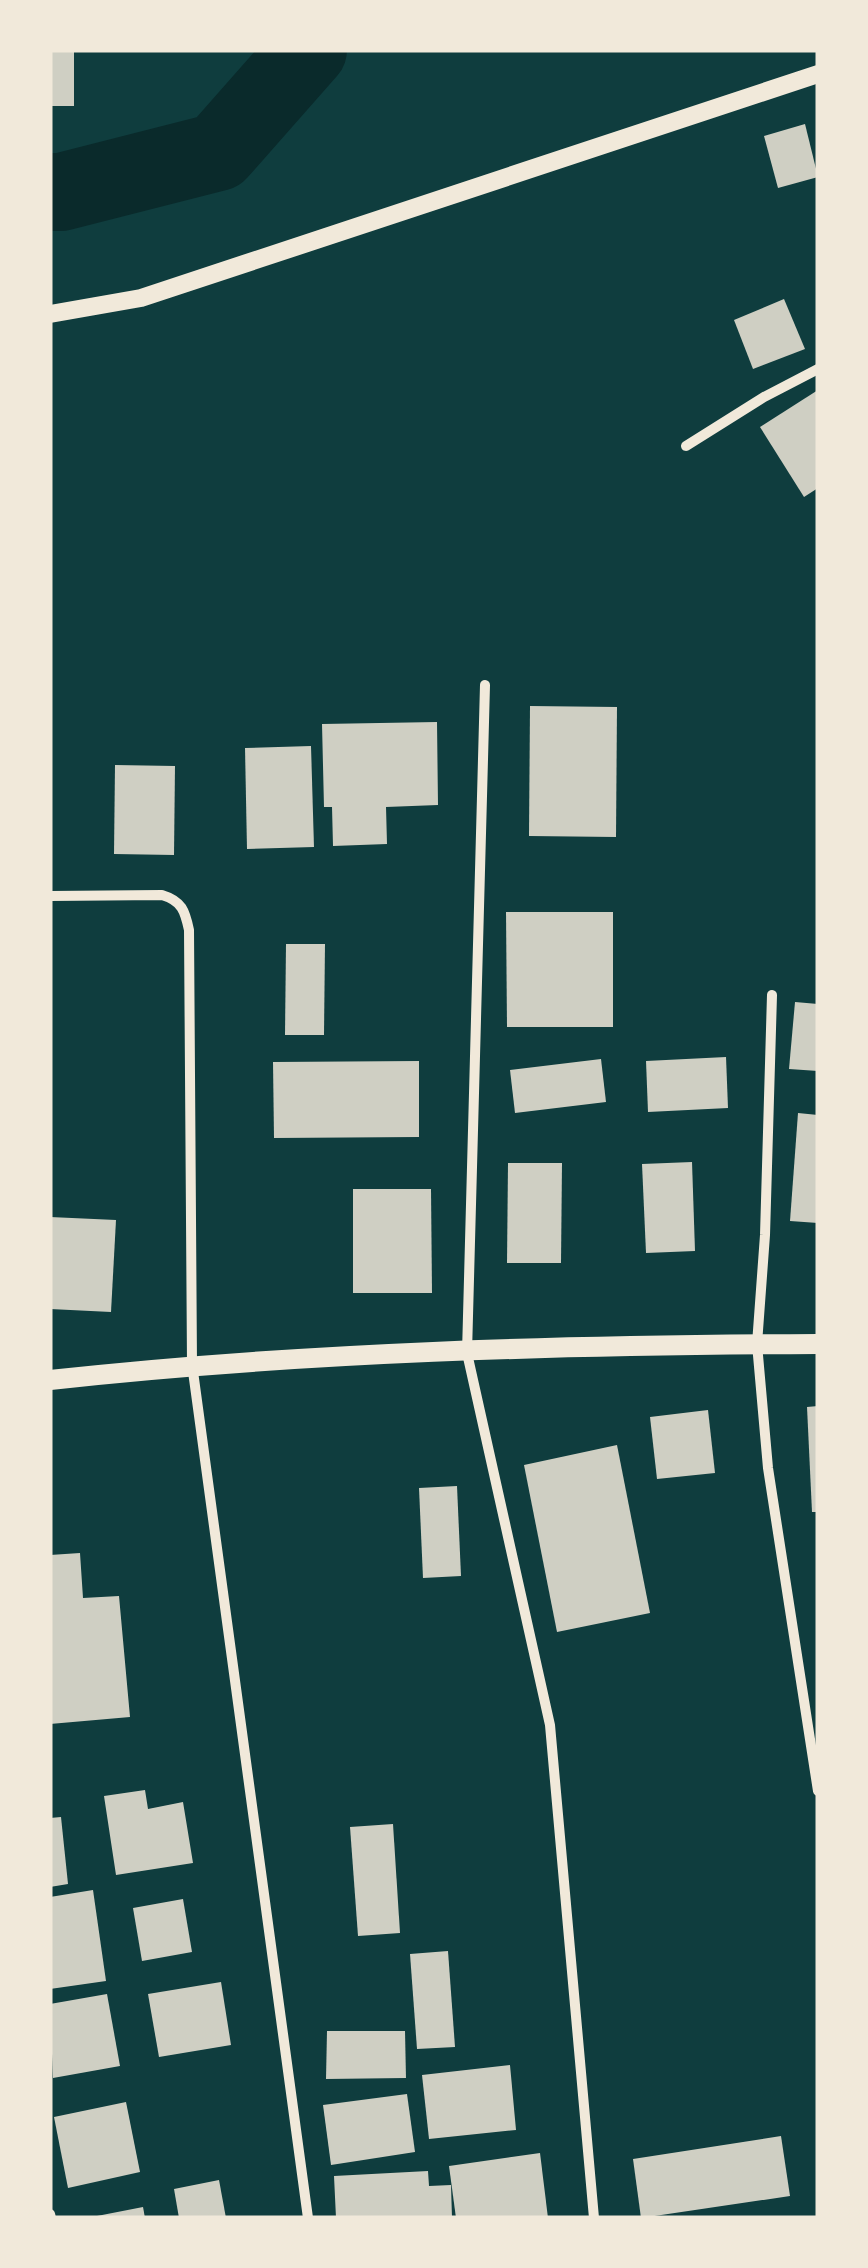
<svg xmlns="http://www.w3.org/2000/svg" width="868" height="2268" viewBox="0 0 868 2268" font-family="'DM Sans',sans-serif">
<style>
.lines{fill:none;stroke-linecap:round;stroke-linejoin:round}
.river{stroke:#0a2a2b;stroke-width:78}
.building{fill:#cfcfc3}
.minor{stroke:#f1e9da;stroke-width:10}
.tertiary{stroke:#f1e9da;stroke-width:18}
.secondary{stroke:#f1e9da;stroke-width:20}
</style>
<rect width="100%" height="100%" fill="#0f3d3e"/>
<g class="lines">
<!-- river -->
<path class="river" d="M50,192H61L218,152L308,50"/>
</g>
<!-- building -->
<g class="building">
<rect x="50" y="50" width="24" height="56"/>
<path d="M805,124L818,177L778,188L764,136Z"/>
<path d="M784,299L805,349L753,369L734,320Z"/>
<path d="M818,390V488L804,497L760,427Z"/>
<path d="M530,706L617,707L616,837L529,836Z"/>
<path d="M437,722L438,805L386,807L387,844L333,846L332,807H324L322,724Z"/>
<path d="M311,746L314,847L247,849L245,748Z"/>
<path d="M115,765L175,766L174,855L114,854Z"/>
<path d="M506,912H613V1027H507Z"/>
<path d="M286,944H325L324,1035H285Z"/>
<path d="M795,1002L818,1004V1071L789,1069Z"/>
<path d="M726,1057L728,1108L648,1112L646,1061Z"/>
<path d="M601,1059L606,1102L515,1113L510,1070Z"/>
<path d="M419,1061V1137L274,1138L273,1062Z"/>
<path d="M798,1113L818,1115V1223L790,1221Z"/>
<path d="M692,1162L695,1251L646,1253L642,1164Z"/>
<path d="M508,1163H562L561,1263H507Z"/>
<path d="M353,1189H431L432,1293H353Z"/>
<path d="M50,1217L116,1220L111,1312L50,1309Z"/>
<path d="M818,1406V1512H812L807,1407Z"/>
<path d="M708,1410L715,1473L657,1479L650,1417Z"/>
<path d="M617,1445L650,1613L557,1632L524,1465Z"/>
<path d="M457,1486L461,1576L423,1578L419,1488Z"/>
<path d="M80,1553L83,1598L119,1596L130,1717L50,1724V1555Z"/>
<path d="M145,1790L148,1809L183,1802L193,1863L116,1875L104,1796Z"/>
<path d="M61,1817L68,1884L50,1887V1818Z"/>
<path d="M393,1824L400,1933L358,1936L350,1827Z"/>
<path d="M93,1890L106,1981L50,1989V1897Z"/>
<path d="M183,1899L192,1952L142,1961L133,1908Z"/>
<path d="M448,1951L455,2047L417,2049L410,1954Z"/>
<path d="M221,1982L231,2045L159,2057L148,1994Z"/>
<path d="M107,1994L120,2066L53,2078L50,2004Z"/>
<path d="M327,2031H405L406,2078L326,2079Z"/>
<path d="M510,2065L516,2130L429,2139L422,2075Z"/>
<path d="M407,2094L415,2152L331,2165L323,2105Z"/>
<path d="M126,2102L140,2172L68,2188L54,2117Z"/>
<path d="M781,2136L790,2196L641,2218L633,2159Z"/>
<path d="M540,2153L548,2218H456L449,2166Z"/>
<path d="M428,2171L429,2186L451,2185L452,2218H336L334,2176Z"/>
<path d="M219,2180L226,2218H179L174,2189Z"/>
<path d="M143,2207L145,2218H97V2216Z"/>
</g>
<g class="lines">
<!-- minor -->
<g class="minor">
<path d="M686,446L764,397L818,369"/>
<path d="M485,685L467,1353L550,1725L594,2218"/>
<path d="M50,896L162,895C182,901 185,911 189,930L192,1364L308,2218"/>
<path d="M772,995L765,1235L757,1344L768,1468L818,1791"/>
<path d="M50,2214L51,2218"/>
</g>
<!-- tertiary -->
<path class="tertiary" d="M50,314L141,298L818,74"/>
<!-- secondary -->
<path class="secondary" d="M50,1380C304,1352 562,1345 818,1344"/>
</g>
<!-- border -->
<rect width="868" height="2268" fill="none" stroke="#f1e9da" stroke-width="105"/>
</svg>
